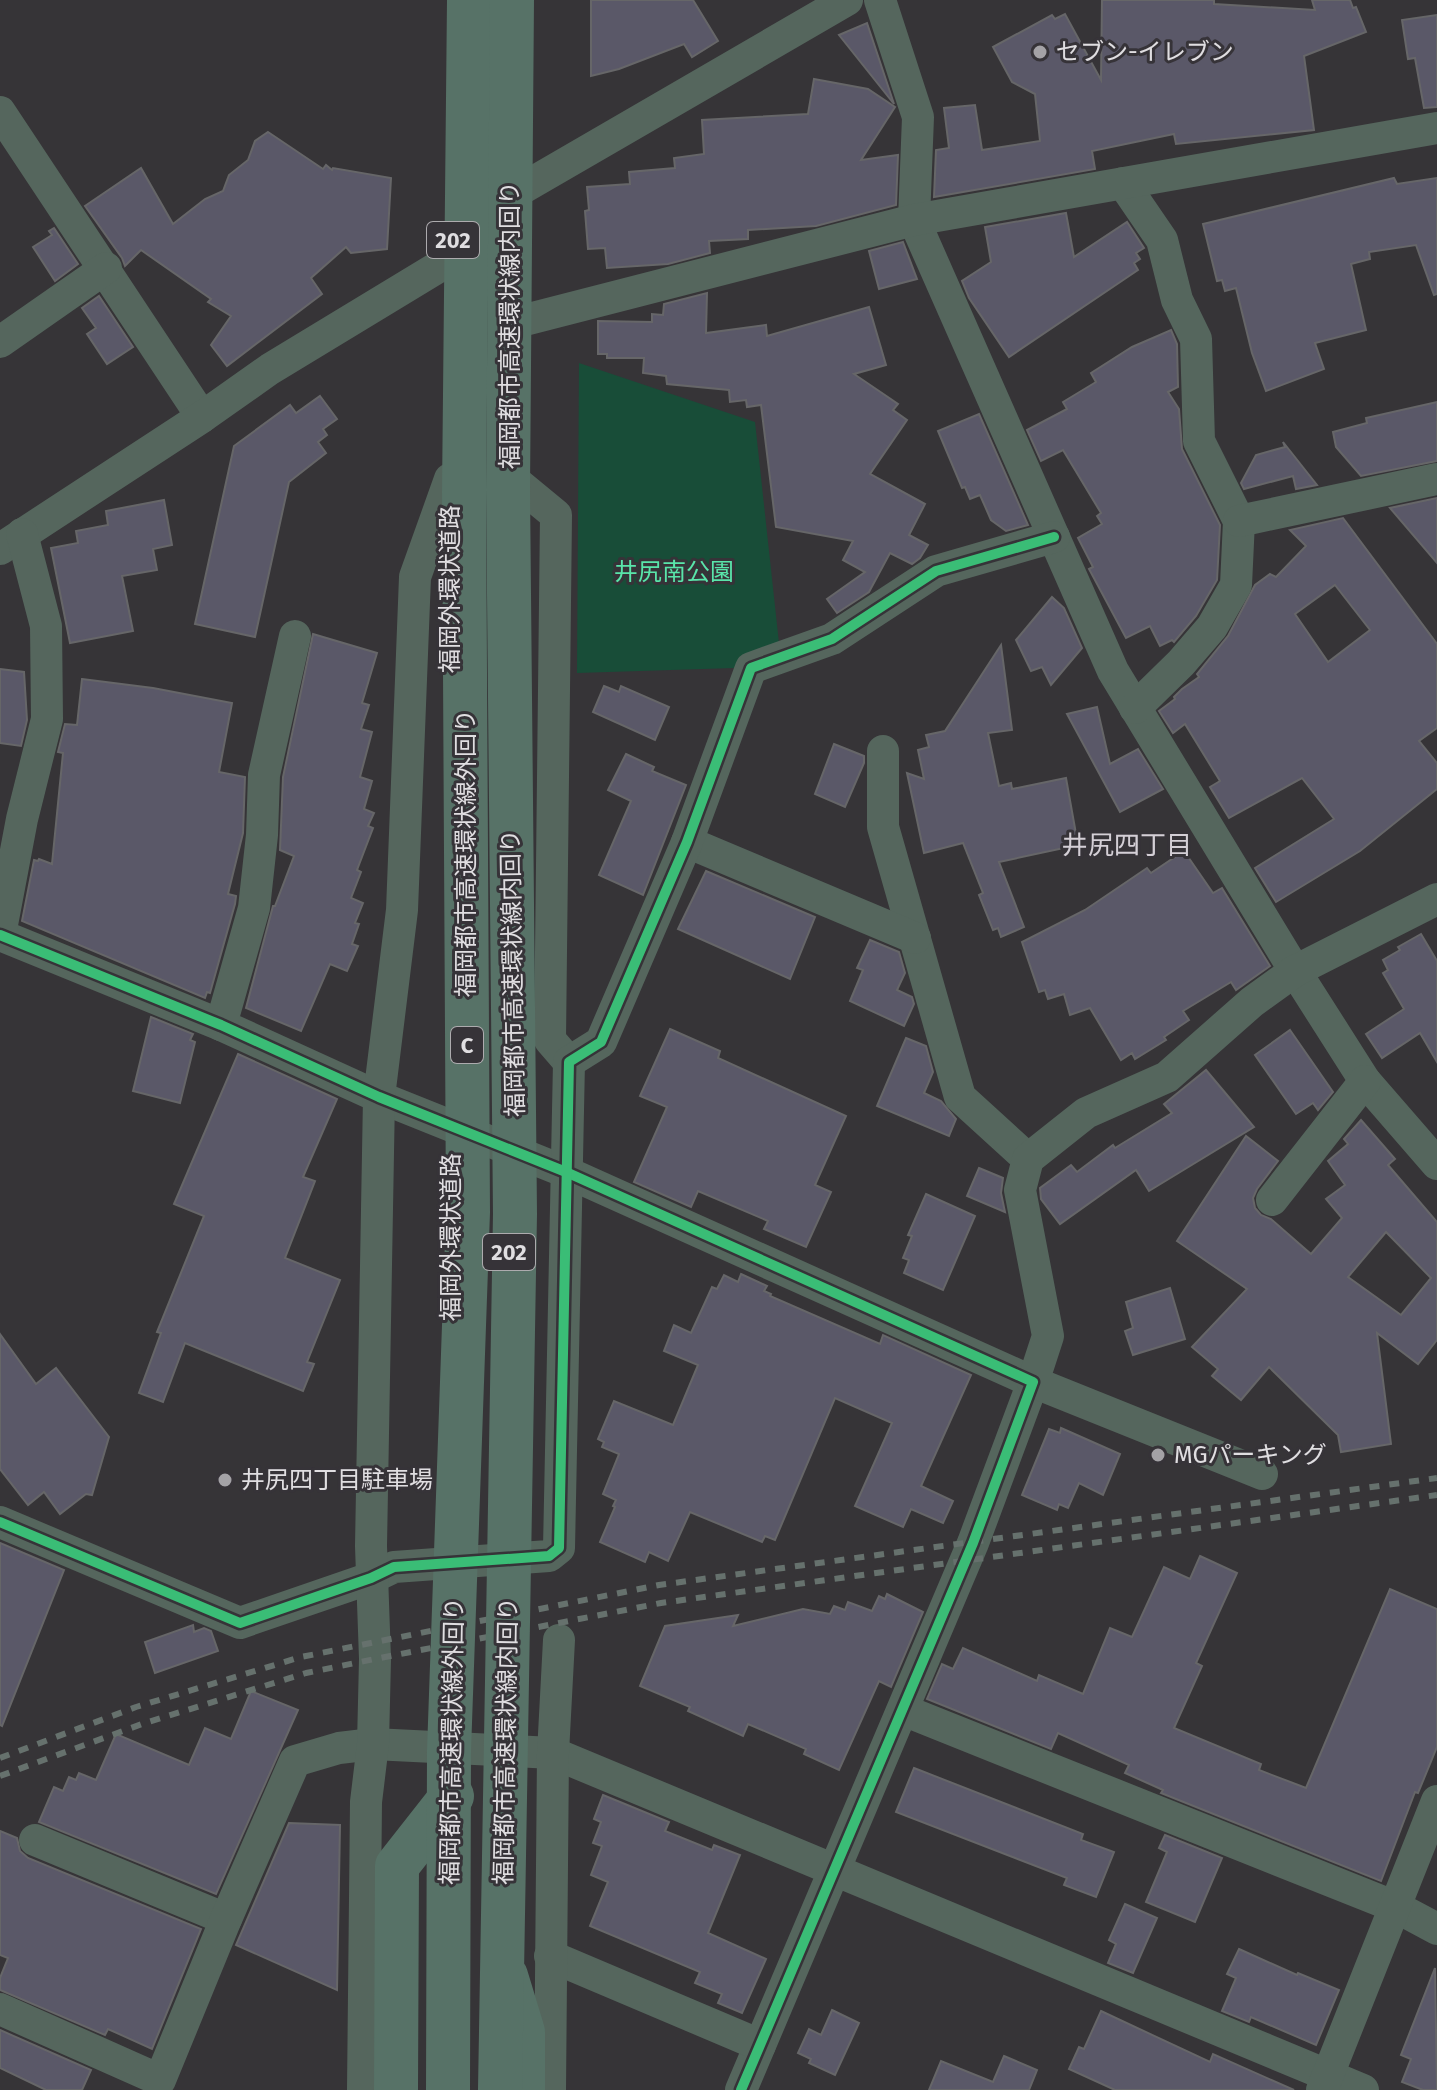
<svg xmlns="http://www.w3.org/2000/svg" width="1437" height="2090" viewBox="0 0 1437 2090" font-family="'Fira Sans','Noto Sans JP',sans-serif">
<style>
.green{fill:#184d38}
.building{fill:#5a5868;stroke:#666668;stroke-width:2;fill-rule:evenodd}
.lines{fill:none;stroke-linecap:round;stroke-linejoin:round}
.minor{stroke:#55665d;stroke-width:32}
.highway{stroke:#577267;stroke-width:44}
.rail{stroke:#66716d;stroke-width:6;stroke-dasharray:10 10;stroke-linecap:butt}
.highway-bridge{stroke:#577267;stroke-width:44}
.cycleway-casing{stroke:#363338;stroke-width:15}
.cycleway{stroke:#3abd76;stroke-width:10}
.poi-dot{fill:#a4a2a6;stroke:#363338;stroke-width:3}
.labels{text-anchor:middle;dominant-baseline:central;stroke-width:6;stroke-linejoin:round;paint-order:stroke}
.shield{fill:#363338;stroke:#adabae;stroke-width:2}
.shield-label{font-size:22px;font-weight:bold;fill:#e0dee1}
.poi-label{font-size:24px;fill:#e0dee1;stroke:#363338;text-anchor:start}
.street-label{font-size:24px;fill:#e0dee1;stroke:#363338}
.park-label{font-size:24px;fill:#59e5aa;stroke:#363338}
.neighbourhood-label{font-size:26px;fill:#d4cfd6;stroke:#363338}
</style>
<rect width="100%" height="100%" fill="#363437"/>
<!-- green -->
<path class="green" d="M579,363L755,422L779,643L734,668L577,673Z"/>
<!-- building -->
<g class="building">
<path d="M591,0H693L718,41L692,57L684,44L619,69L591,76Z"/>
<path d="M1102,0H1214V4L1315,10L1312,0H1350L1353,8L1356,7L1366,32L1304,56L1314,130L1176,144L1174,134L1092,151L1095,169L934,197L936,150L949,148L944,108L975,105L982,150L1040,141L1035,94L1012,82L993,47L1052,15L1055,19L1065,14L1101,80Z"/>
<path d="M1437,15V107L1424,108L1415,58L1408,59L1402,20Z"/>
<path d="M867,23L894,104L839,35Z"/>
<path d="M814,79L868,89L895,107L861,160L898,155L896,205L816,226L748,230V239L709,241L710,253L668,264L607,268L605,248L588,249L585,211L589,210L587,187L630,184L629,172L675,168L674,158L704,154L702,120L808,114Z"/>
<path d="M268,132L323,169L326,165L332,170L333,168L391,178L387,249L351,253L346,247L311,278L322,294L227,366L211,345L231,316L208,302L211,299L141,250L125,266L122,258L85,206L141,168L173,224L205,199L223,191L229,175L248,160L255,141Z"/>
<path d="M1394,178L1397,184L1437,178V294L1434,295L1416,245L1369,252L1370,259L1351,264L1366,330L1315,343L1324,369L1266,391L1252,353L1236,288L1225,291L1222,280L1217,281L1203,224Z"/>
<path d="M1066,213L1074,257L1127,222L1144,248L1136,253L1140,259L1134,263L1138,270L1009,357L969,298L962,281L991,262L985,227Z"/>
<path d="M54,228L78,264L55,281L33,247L52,235L49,231Z"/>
<path d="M903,242L917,279L879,289L869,251Z"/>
<path d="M707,293L706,333L766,325L767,336L869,307L886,365L854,374L898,404L893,410L907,420L870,474L925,504L909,535L928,545L920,558L912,564L890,553L869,592L837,613L827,599L865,572L843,560L853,541L776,527L761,405L747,407L746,400L730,402L729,390L667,384L666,376L643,373L644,358H607V354H598V321L652,322V314L663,315L664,304Z"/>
<path d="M99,296L133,347L107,364L87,334L96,328L82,308Z"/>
<path d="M1171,330L1177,344L1178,387L1168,392L1179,409L1182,449L1220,525L1217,580L1196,616L1174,642L1172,640L1160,646L1150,626L1126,638L1089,569L1093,567L1078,538L1102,524L1097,516L1101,513L1063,450L1041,461L1027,430L1067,409L1063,402L1096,382L1091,373L1132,347Z"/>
<path d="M320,396L337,419L323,429L327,435L318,442L326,453L289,482L255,637L195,624L234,446L290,405L296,413Z"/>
<path d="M1437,402V461L1361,476L1336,447L1333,432L1367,423L1366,418Z"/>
<path d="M979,414L1028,525L1006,531L991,520L980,495L970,499L965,487L962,488L938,431Z"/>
<path d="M1283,442L1317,485L1296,489L1293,476L1244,489L1241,483L1256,455L1285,447Z"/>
<path d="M1437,498V563L1390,508Z"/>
<path d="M164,500L172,545L153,549L157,570L122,576L133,631L70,643L51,548L78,543L76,531L108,525L106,511Z"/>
<path d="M1343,518L1437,644V728L1419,741L1437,763V789L1360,851L1276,902L1255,868L1334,819L1302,778L1229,818L1210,787L1220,781L1185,724L1173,733L1159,711L1175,699L1174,697L1182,689L1199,677L1197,674L1228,636L1255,585L1270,574L1276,577L1306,546L1290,530ZM1335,585L1370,630L1328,662L1295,614Z"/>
<path d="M1052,597L1064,608L1082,648L1051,685L1042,667L1031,671L1016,640Z"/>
<path d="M313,634L377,653L362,703L369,705L361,729L372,732L360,777L372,781L364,809L374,813L368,826L373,828L357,870L361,872L351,898L363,903L355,923L359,924L352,944L358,946L347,971L330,964L301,1031L246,1008L273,906H275L294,856L280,850L283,777Z"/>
<path d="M1001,645L1012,730L988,733L999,786L1011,783L1012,789L1066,778L1078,845L999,862L1024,927L1001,937L998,928L993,930L979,895L983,893L963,843L924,853L907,773L924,779L918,750L929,747L926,735L945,731Z"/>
<path d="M0,669L24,672L27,720L21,746L0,743Z"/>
<path d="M82,679L153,688L232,703L219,772L245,777L243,833L228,894L236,896L235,904L210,993L207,992L205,998L22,921L34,860L38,861L39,859L52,864L63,753L58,752L65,724L77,725Z"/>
<path d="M604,686L619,692L621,686L669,707L655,740L593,712Z"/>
<path d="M1097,707L1110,764L1138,749L1163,789L1120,812L1067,714Z"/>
<path d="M834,744L864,756V763L845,807L815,794Z"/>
<path d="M626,754L654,767L652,771L686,785L643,895L599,875L631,801L608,790Z"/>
<path d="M1184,851L1213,893L1222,888L1270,966L1236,990L1231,982L1183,1011L1189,1020L1164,1037L1166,1040L1135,1059L1132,1053L1121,1060L1090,1008L1070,1015L1064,994L1048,999L1045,990L1039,992L1022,942L1085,910L1147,868L1151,873Z"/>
<path d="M706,871L815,917L790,979L678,929Z"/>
<path d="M1421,934L1437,961V1062L1420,1033L1382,1058L1366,1034L1404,1009L1383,973L1388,970L1383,960L1400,950L1398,947Z"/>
<path d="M870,940L899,952L905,973L897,990L912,997L914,1004L904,1026L850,1001L863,970L857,968Z"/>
<path d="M151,1017L193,1034L190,1040L195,1042L180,1103L133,1091Z"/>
<path d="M670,1029L720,1051L718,1058L846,1116L815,1185L831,1192L806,1247L764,1229L768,1221L698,1191L691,1207L634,1182L667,1107L640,1096Z"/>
<path d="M1290,1030L1333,1092L1318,1110L1313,1103L1296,1114L1255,1055Z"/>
<path d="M906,1038L926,1046L933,1072L924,1093L941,1101L956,1119L949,1136L877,1106Z"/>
<path d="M238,1054L337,1099L303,1177L315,1181L285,1258L340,1280L307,1362L314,1364L303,1391L185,1343L163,1402L139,1393L161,1333L157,1332L204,1216L174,1204Z"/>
<path d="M1206,1070L1254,1127L1149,1191L1136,1170L1060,1224L1041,1199L1040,1188L1071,1165L1077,1172L1113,1145L1115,1148L1172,1113L1164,1104Z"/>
<path d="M1361,1120L1395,1159L1388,1165L1437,1222V1340L1418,1364L1377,1333L1391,1444L1341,1452L1338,1435L1269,1367L1241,1400L1212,1376L1218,1369L1192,1347L1247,1289L1177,1241L1246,1136L1278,1161L1257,1189L1253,1198L1255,1208L1261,1215L1271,1219L1311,1254L1342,1218L1326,1199L1345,1185L1328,1161L1348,1144L1344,1139ZM1386,1232L1431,1278L1401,1315L1348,1277Z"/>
<path d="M979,1168L1003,1178L1001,1193L1005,1212L967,1196Z"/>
<path d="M926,1194L975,1216L943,1290L904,1273L909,1260L903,1258L912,1236L908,1235Z"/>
<path d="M741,1274L767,1286L764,1291L771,1294L770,1296L880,1344L883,1335L971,1375L921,1486L953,1501L943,1523L911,1509L903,1527L855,1506L892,1423L835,1398L775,1540L765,1536L762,1542L690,1512L668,1561L649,1552L645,1562L600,1542L615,1507L613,1506L616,1500L603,1494L619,1454L602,1447L604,1442L598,1439L614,1401L673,1425L698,1365L664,1351L674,1325L691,1333L712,1287L717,1289L724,1275L738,1282Z"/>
<path d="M1170,1288L1185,1339L1133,1355L1125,1331L1133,1328L1126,1302Z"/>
<path d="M0,1334L36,1384L56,1368L109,1437L92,1495L86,1494L60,1514L44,1492L28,1505L0,1469Z"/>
<path d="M1061,1428L1120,1454L1103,1495L1079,1483L1068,1508L1059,1504L1057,1510L1022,1495L1049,1429L1060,1433Z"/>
<path d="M0,1543L64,1570L2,1726L0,1725Z"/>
<path d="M1200,1556L1237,1573L1196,1663L1202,1666L1174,1728L1261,1764L1259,1770L1306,1788L1390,1589L1437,1609V1747L1418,1793L1415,1792L1381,1881L1161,1793L1163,1790L1125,1773L1129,1765L1058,1733L1051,1749L927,1699L942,1664L953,1669L963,1648L1037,1681L1039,1675L1083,1694L1110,1628L1132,1637L1164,1567L1190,1579Z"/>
<path d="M887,1594L923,1612L891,1687L879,1681L839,1770L804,1754L806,1749L748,1724L743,1736L688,1711L690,1707L640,1686L665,1626L738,1615L733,1626L803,1609L830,1614L834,1606L845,1610L848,1602L872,1611L879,1596L885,1599Z"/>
<path d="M193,1625L194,1632L204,1628L211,1631L218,1651L155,1673L145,1642Z"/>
<path d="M251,1691L298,1710L216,1894L39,1822L54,1787L63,1791L69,1777L76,1780L79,1773L96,1780L116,1734L189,1765L205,1728L231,1739Z"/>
<path d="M914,1768L1083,1834L1081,1840L1114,1852L1096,1897L1064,1885L1067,1878L896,1812Z"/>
<path d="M603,1795L669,1822L665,1831L712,1850L714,1845L740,1855L708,1933L766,1959L742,2013L718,2003L722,1994L695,1983L700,1972L590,1926L608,1882L591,1875L602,1846L593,1843L601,1822L594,1819Z"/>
<path d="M289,1823L340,1825L337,1990L236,1945Z"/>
<path d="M0,1831L17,1838L20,1851L28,1858L201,1929L152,2049L108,2029L105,2035L0,1990V1978L8,1958L0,1955Z"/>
<path d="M1165,1835L1222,1858L1195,1922L1146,1902L1167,1852L1159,1848Z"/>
<path d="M1125,1904L1157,1918L1133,1973L1108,1963L1116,1944L1109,1940Z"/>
<path d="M1239,1949L1297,1975L1298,1973L1339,1990L1316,2045L1251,2017L1249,2022L1222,2011L1236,1978L1227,1974Z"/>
<path d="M1435,1968L1437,2090H1423L1402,2082L1411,2059L1401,2055Z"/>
<path d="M832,2010L859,2023L835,2075L809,2063L811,2059L798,2053L809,2029L821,2035Z"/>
<path d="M1101,2011L1210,2062L1213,2054L1294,2090H1115L1069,2069L1079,2047L1084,2049Z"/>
<path d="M0,2030L91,2070L82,2090H46L0,2068Z"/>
<path d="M1004,2056L1037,2070L1029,2090H929L941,2061L993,2082Z"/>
</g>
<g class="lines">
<!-- minor -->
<g class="minor">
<path d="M880,0L918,117L914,220L1113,671L1295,971L1365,1081L1437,1164"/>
<path d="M0,112L202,417"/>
<path d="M1123,183L1162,240L1177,300L1196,339L1199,441L1239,521L1236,585L1212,627L1181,663L1135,708"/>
<path d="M517,322L914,220L1437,128"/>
<path d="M0,342L106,268"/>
<path d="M516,482L556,515L550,1040L569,1062"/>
<path d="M1239,521L1437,479"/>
<path d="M0,549L202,417L270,369L453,258L516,192L847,0"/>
<path d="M883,751V827L960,1097L1028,1159"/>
<path d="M687,842L915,938"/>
<path d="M0,935L221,1025L379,1097L566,1172L1033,1382L973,1543L741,2090"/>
<path d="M0,935L22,819L47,719L46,626L22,534"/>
<path d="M221,1025L254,908L262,835L264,775L295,636"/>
<path d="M1272,1200L1365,1081"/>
<path d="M1262,1474L1033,1382L1048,1336L1020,1190L1028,1159L1086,1113L1167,1077L1252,1002L1295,971L1437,899"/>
<path d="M0,1522L240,1623L371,1578L394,1567L549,1556L559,1548L569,1062L601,1042L687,842L751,668L832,639L936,571L1054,537"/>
<path d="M903,1710L1396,1907L1437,1929"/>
<path d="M35,1840L226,1919"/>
<path d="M550,1956L760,2045"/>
<path d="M0,2009L160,2080L226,1919L295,1761L339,1748L373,1744L553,1753L1363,2090"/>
<path d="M363,2090L366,1802L373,1744L375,1659L371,1546L379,1097L402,910L415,577L450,479"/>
<path d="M550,2090L553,1753L559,1640"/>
<path d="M1322,2090L1437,1801"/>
</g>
<!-- highway -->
<g class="highway">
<path d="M506,1976L523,2032V2090"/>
<path d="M396,2090L397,1866L452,1796"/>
</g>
<!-- rail -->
<g class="rail">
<path d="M0,1758L136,1707L301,1657L659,1585L1437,1478"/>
<path d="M0,1776L142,1724L306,1673L375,1659L661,1603L1437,1495"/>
</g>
<!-- highway-bridge -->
<g class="highway-bridge">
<path d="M448,2090L449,1751L468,1212L464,492L469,0"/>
<path d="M500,2090L515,1214L508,490L512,0"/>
</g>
<!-- cycleway casing -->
<g class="cycleway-casing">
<g id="cycleway">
<path d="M0,935L221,1025L379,1097L566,1172L1033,1382L973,1543L741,2090"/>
<path d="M0,1522L240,1623L371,1578L394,1567L549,1556L559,1548L569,1062L601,1042L687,842L751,668L832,639L936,571L1054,537"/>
</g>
</g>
<!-- cycleway -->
<use href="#cycleway" class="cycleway"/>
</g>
<!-- markers -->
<g class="poi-dot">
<circle cx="1040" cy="52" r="8"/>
<circle cx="1158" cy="1455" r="8"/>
<circle cx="225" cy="1480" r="8"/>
</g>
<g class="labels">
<!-- shield labels -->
<g class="shield">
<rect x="427" y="222" width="52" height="36" rx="6"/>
<rect x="451" y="1027" width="32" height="36" rx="6"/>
<rect x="483" y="1234" width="52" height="36" rx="6"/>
</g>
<g class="shield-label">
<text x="453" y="240">202</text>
<text x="467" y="1045">C</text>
<text x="509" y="1252">202</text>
</g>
<!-- poi labels -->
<g class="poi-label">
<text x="1056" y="52">セブン-イレブン</text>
<text x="1174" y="1455">MGパーキング</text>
<text x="241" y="1480">井尻四丁目駐車場</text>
</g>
<!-- street labels -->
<g class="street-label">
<text transform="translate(510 325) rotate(-90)">福岡都市高速環状線内回り</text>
<text transform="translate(450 589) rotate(-90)">福岡外環状道路</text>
<text transform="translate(466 853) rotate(-90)">福岡都市高速環状線外回り</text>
<text transform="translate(513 973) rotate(-91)">福岡都市高速環状線内回り</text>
<text transform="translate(451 1237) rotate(-90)">福岡外環状道路</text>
<text transform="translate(452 1741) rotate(-89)">福岡都市高速環状線外回り</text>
<text transform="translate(506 1741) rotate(-89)">福岡都市高速環状線内回り</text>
</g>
<!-- park labels -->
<g class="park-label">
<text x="674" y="572">井尻南公園</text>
</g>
<!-- neighbourhood labels -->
<g class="neighbourhood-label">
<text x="1127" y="845">井尻四丁目</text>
</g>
</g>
</svg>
